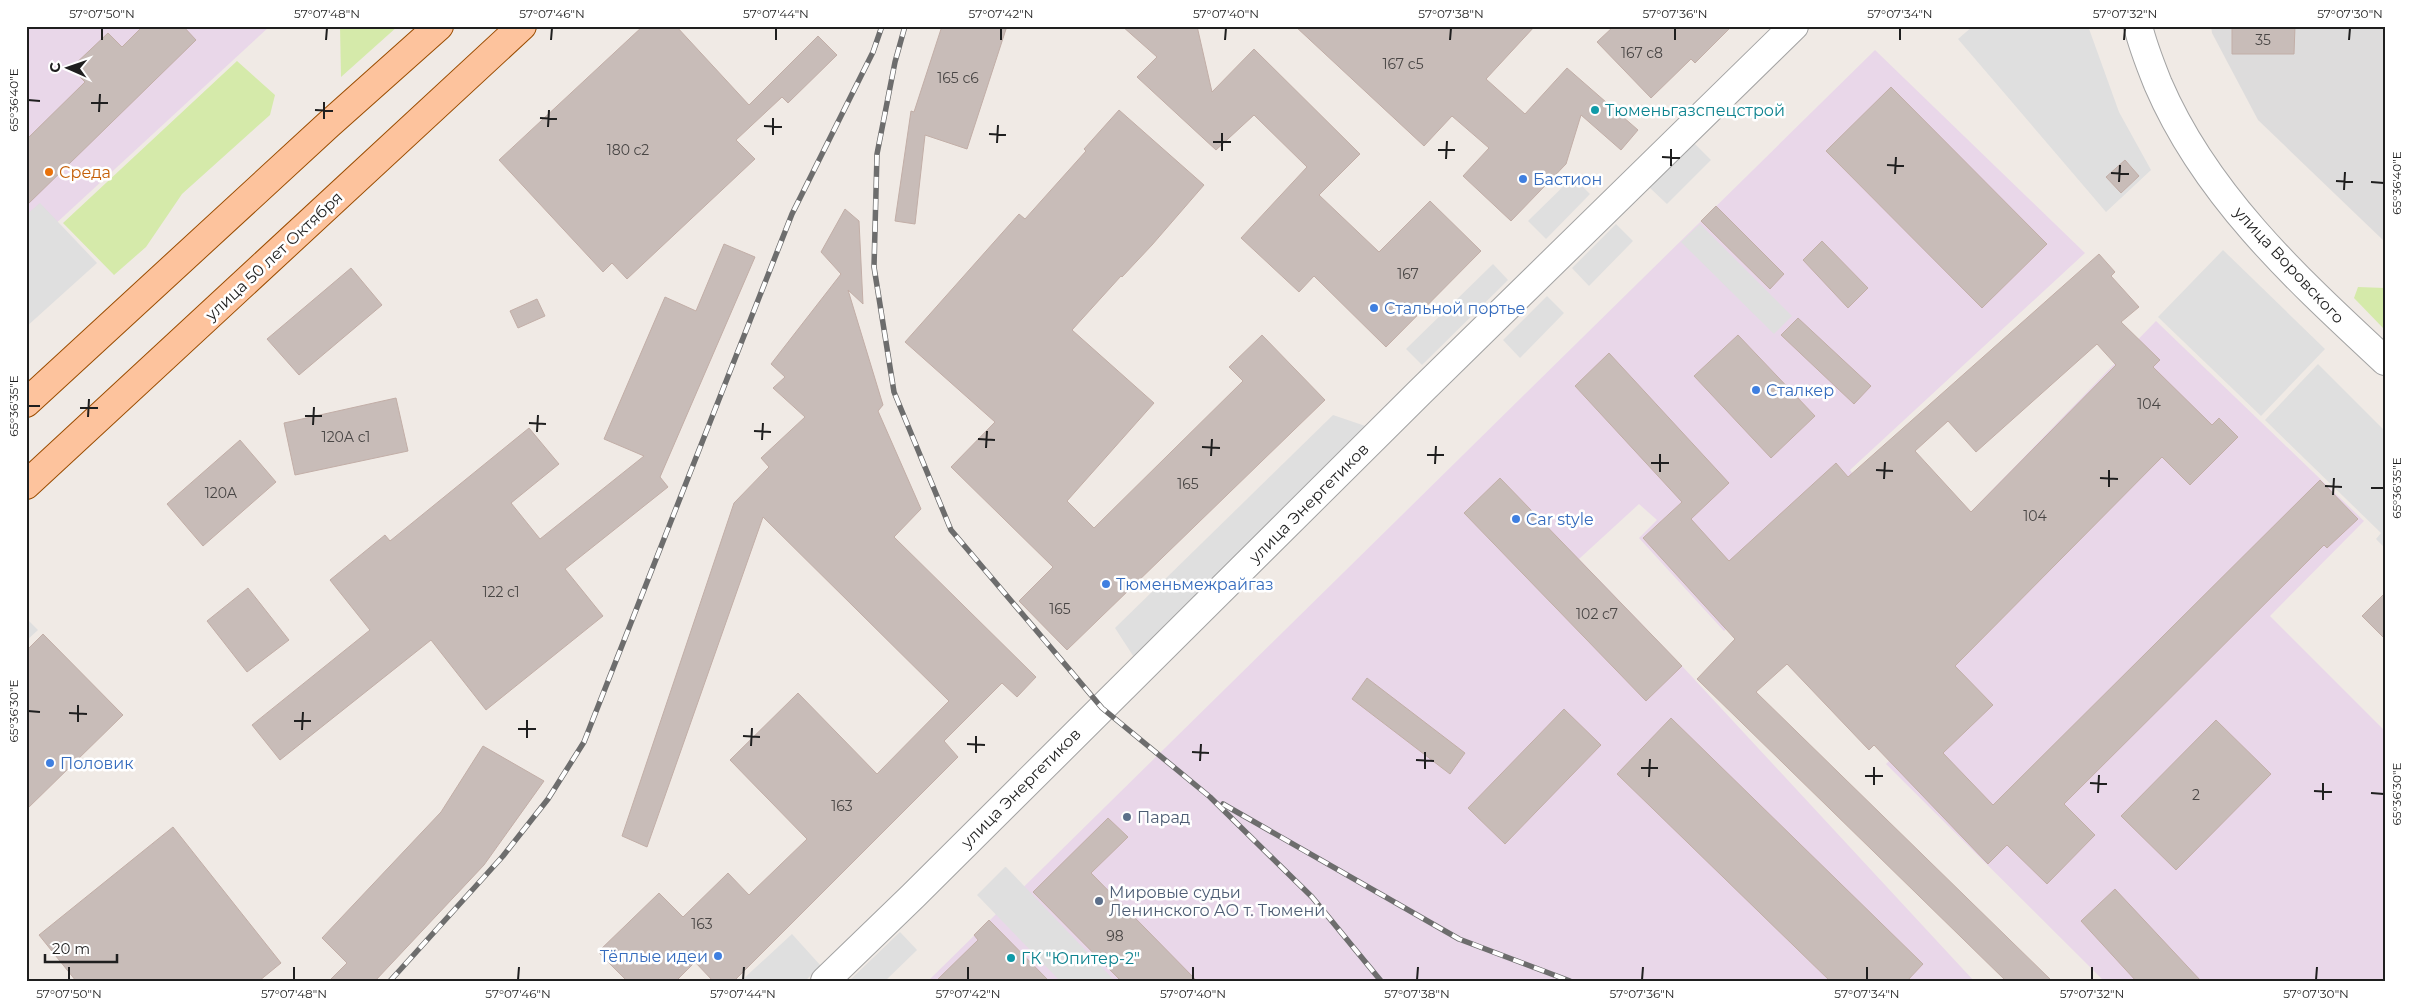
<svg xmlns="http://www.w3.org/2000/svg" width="2411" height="1007" viewBox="0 0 2411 1007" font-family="Montserrat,sans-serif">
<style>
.residential{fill:#dddcdc}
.industrial{fill:#e9d7e9}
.grass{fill:#d5eaaa}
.parking{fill:#dfdfdf}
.building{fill:#c8bcb8;stroke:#c2aea7;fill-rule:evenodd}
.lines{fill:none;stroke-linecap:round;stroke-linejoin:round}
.minor-casing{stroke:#a3a3a3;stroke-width:30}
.major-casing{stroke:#9a4c00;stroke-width:30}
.minor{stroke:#fff;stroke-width:28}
.major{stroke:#fdc39d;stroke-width:28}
.rail-casing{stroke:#6d6d6d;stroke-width:5.5}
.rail{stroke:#fff;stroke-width:4;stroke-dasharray:11;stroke-linecap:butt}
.ticks{fill:none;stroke:#1f1f1f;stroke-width:2}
.culture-dot{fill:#0f9aa8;stroke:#fff;stroke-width:2}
.food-dot{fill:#e8710a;stroke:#fff;stroke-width:2}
.shop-dot{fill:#3f7fe0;stroke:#fff;stroke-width:2}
.service-dot{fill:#5c6f8a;stroke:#fff;stroke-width:2}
.labels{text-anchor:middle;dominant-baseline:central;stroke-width:5;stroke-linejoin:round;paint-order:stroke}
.number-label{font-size:14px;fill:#494645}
.culture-label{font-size:16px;fill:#0d838f;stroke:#fff;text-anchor:start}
.food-label{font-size:16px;fill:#c56008;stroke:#fff;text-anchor:start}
.shop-label{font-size:16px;fill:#366cbe;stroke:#fff;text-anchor:start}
.street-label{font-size:16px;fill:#1f1f1f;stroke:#fff}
.service-label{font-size:16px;fill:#4e5e75;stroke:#fff;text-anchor:start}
.neatline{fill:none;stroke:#1f1f1f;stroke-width:2}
.ticks-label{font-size:12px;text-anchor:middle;fill:#1f1f1f}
</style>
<rect width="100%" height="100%" fill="#f0eae5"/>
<!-- residential -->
<path class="residential" d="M2211,26H2385V242L2258,120L2212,33Z"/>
<!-- industrial -->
<g class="industrial">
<path d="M26,26H270L26,251Z"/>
<path d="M1875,50L2085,253L1850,470L1867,494L1724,631L1639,538L1657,520L1639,504L1579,559L1682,666L1974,981H928Z"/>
<path d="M2156,321L2364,521L2270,616L2385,731V981H2104L1886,764L1959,692L1830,657Z"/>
</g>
<!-- grass -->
<g class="grass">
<path d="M340,26H398L341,77Z"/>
<path d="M237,61L275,95L270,115L182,194L146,247L114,275L63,223Z"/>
<path d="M2358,287L2385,288L2384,329L2354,298Z"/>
</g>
<!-- parking -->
<g class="parking">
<path d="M1973,26H2088L2119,112L2151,170L2106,212L1958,39Z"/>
<path d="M1693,142L1711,160L1667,204L1649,187Z"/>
<path d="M1573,177L1590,194L1546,239L1528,221Z"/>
<path d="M40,203L97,263L26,327V215Z"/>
<path d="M1616,224L1633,241L1589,286L1572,268Z"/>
<path d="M1700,224L1792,316L1774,334L1681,242Z"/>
<path d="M2223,250L2325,349L2261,416L2158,317Z"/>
<path d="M1493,264L1508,280L1422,365L1406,349Z"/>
<path d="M1547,296L1564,313L1520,358L1503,340Z"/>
<path d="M2318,364L2385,431V548L2376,539L2381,533L2265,420Z"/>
<path d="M1333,415L1380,431L1141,668L1115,628Z"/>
<path d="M26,618L38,630L26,641Z"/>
<path d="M1005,867H1006L1115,981H1060L977,895Z"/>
<path d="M900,932L917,950L885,981H849Z"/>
<path d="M792,934L821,966L805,981H741Z"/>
</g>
<!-- building -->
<g class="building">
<path d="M143,26H183L196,40L26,206V140L85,82L71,68L108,33L122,47Z"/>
<path d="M643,26H676L749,105L818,36L837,55L788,103L782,97L736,140L755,159L627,279L612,263L603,272L499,160Z"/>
<path d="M942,26H1007L967,149L925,135L915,224L895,221L911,111L914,112Z"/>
<path d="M1122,26H1197L1212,92L1254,49L1360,154L1319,195L1379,252L1430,201L1481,251L1386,347L1314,276L1299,292L1241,238L1307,167L1254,115L1216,150L1137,77L1157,57Z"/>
<path d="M1295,26H1535L1486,79L1525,114L1567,68L1638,130L1621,150L1581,115L1566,164L1511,221L1463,176L1489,148L1452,116L1424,146Z"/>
<path d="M1614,26H1732L1695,63L1691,59L1651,98L1597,42Z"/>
<path d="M2232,26H2295L2294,54H2232Z"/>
<path d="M1891,87L2047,244L1982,308L1826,151Z"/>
<path d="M1119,110L1204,185L1152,245L1122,277L1121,276L1072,330L1154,403L1067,501L1094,528L1243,381L1229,367L1262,335L1325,400L1067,650L1019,601L1053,567L951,467L995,422L905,342L1019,214L1025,219L1086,151L1084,149Z"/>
<path d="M2125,160L2139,176L2121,193L2106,177Z"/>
<path d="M1716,206L1784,274L1770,289L1701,221Z"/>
<path d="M845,209L859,221L863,304L848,290L883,405L878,411L921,509L894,537L1036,677L1017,697L1002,683L944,741L958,757L734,981H713L695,962L676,981H627L598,952L659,893L683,917L728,873L749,895L807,839L730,760L798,693L877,774L949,701L763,517L647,847L622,836L734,503L769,467L761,458L805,417L773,388L785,377L771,364L841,274L821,252Z"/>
<path d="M1822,241L1868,288L1848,308L1803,260Z"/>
<path d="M724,244L755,257L660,477L668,487L565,569L603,616L486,710L431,640L280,760L252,725L370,630L330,580L385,535L390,541L529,428L559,464L511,503L540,539L644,456L604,439L665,297L696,311Z"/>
<path d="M2099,254L2115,272L2111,276L2139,307L2121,322L2160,360L2153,367L2212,425L2219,418L2238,437L2190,485L2162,457L1955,666L1993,705L1943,753L1993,805L2320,480L2358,519L2327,548L2324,545L2064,804L2095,835L2047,884L2007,845L1988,864L1874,745L1869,750L1787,664L1756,692L2052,981H2006L1697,679L1735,639L1643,538L1682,502L1575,386L1609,353L1729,483L1691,519L1729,561L1836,463L1848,477ZM2097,344L2116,365L1971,512L1915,451L1948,421L1976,452Z"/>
<path d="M351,268L382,305L299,375L267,339Z"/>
<path d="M537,299L545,316L518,328L510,311Z"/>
<path d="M1798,318L1871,386L1854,404L1781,335Z"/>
<path d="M1738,335L1815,416L1771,458L1694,376Z"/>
<path d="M396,398L408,451L295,475L284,423Z"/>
<path d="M240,440L276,482L203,546L167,504Z"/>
<path d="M1500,478L1682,666L1646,701L1464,513Z"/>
<path d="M248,588L289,640L247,672L207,621Z"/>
<path d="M2385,593V639L2362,616Z"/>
<path d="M43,634L123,715L26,810V651Z"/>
<path d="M1367,678L1465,753L1450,774L1352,699Z"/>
<path d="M1564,709L1601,745L1505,844L1468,808Z"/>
<path d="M1671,718L1923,964L1907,981H1830L1617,774Z"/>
<path d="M2216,720L2271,774L2176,870L2121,816Z"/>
<path d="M483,746L544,781L484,865L375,981H329L347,963L322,938L441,812Z"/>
<path d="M1108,818L1128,837L1091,873L1197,981H1121L1033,892Z"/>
<path d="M173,827L281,963L259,981H76L39,935Z"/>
<path d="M2115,889L2201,981H2136L2081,921Z"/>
<path d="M989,920L1049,981H936L978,940L974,935Z"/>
</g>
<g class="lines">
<!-- minor casing -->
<g class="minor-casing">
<g id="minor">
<path d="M2138,26C2143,47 2150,64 2158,84C2206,196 2297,279 2385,361"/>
<path d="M825,981L913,896L1419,393L1794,26"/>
</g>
</g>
<!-- major casing -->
<g class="major-casing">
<g id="major">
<path d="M26,403L328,125L439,26"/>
<path d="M26,485L522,26"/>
</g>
</g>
<!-- minor -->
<use href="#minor" class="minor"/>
<!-- major -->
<use href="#major" class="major"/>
<!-- rail casing -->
<g class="rail-casing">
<g id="rail">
<path d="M905,26L895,62L877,154L874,267L894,392L951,530L1102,708L1210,797L1312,897L1381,981"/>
<path d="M1223,804L1459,939L1570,981"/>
<path d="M390,981L503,856L548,799L584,742L792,214L873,52L882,26"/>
</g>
</g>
<!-- rail -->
<use href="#rail" class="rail"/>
</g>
<!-- ticks -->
<path class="ticks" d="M102,40V28M326,40L327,28M551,40L552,28M776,40V28M1001,40V28M1225,40L1226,28M1450,40L1451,28M1675,40V28M1900,40V28M2124,40L2125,28M2349,40L2350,28M28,100L40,101M91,103H108M315,110L333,111M99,112L100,94M540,118L557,119M324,119V102M764,126L782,127M548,127L549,110M989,134L1006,135M773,135V118M1213,142H1231M997,143L998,125M1438,150H1455M1222,151V133M1662,157L1680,158M1446,159L1447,141M1887,165L1904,166M1671,166V149M2111,173L2129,174M1895,174L1896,157M2336,181L2353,182M2119,182L2120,165M2371,182L2384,183M2344,190L2345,172M28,406H40M80,408H98M305,416H322M88,417L89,399M529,423L546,424M313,425L314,407M754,431L771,432M537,432L538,415M978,439L995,440M762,440L763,423M1202,447L1220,448M986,448L987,431M1427,455H1444M1211,456L1212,439M1651,463H1669M1435,464L1436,446M1876,470L1893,471M1660,472V454M2100,478L2118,479M1884,479L1885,462M2325,486L2342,487M2109,487V470M2371,488H2384M2333,495L2334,478M28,711L40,712M69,713L87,714M294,721H311M78,722V705M518,729H536M302,730L303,712M743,736L760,737M527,738V720M967,744L985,745M751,746L752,728M1192,752L1209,753M976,753V736M1416,760L1434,761M1200,761L1201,744M1641,768H1658M1425,769V752M1865,776H1883M1649,777L1650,759M2090,783L2107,784M1874,785V767M2314,791L2332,792M2098,793L2099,775M2371,793L2384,794M2323,800V783M69,980V967M294,980V967M518,980L519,967M743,980L744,967M968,980V967M1193,980V967M1417,980L1418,967M1642,980L1643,967M1867,980V967M2092,980V967M2316,980L2317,967"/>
<!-- markers -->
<g class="culture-dot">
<circle cx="1595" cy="110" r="5"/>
<circle cx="1011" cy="958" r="5"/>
</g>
<circle class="food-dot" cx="49" cy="172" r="5"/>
<g class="shop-dot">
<circle cx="1523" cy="179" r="5"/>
<circle cx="1374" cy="308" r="5"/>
<circle cx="1756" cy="390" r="5"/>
<circle cx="1516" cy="519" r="5"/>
<circle cx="1106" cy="584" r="5"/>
<circle cx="50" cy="763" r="5"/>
<circle cx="718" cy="956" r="5"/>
</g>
<g class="service-dot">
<circle cx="1127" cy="817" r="5"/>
<circle cx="1099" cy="901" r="5"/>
</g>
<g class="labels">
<!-- number labels -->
<g class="number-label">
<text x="2263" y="40">35</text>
<text x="1642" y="53">167 с8</text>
<text x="1403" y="64">167 с5</text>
<text x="958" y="78">165 с6</text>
<text x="628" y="150">180 с2</text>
<text x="1408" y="274">167</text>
<text x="2149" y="404">104</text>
<text x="346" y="437">120А с1</text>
<text x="1188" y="484">165</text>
<text x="221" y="493">120А</text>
<text x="2035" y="516">104</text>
<text x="501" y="592">122 с1</text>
<text x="1060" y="609">165</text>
<text x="1597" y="614">102 с7</text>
<text x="2196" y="795">2</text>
<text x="842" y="806">163</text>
<text x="702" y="924">163</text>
<text x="1115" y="936">98</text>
</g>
<!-- culture labels -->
<g class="culture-label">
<text x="1605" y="110">Тюменьгазспецстрой</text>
<text x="1021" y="958">ГК "Юпитер-2"</text>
</g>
<!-- food labels -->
<g class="food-label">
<text x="59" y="172">Среда</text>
</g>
<!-- shop labels -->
<g class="shop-label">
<text x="1533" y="179">Бастион</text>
<text x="1384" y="308">Стальной портье</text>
<text x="1766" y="390">Сталкер</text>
<text x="1526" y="519">Car style</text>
<text x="1116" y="584">Тюменьмежрайгаз</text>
<text x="60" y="763">Половик</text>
<text x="708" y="956" text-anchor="end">Тёплые идеи</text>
</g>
<!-- street labels -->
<g class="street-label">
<text transform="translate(274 256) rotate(-43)">улица 50 лет Октября</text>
<text transform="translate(2289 265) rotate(47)">улица Воровского</text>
<text transform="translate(1309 503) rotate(-45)">улица Энергетиков</text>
<text transform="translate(1021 788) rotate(-45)">улица Энергетиков</text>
</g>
<!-- service labels -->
<g class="service-label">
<text x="1137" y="817">Парад</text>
<text x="1109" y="892">Мировые судьи<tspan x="1109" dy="18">Ленинского АО т. Тюмени</tspan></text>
</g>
</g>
<!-- border -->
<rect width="2411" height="1007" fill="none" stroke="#ffffff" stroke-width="55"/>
<!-- north arrow -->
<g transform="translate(68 68) rotate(272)" stroke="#ffffff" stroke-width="4" paint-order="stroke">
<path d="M0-4L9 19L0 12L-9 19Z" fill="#1f1f1f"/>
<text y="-8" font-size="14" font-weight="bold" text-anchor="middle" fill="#1f1f1f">С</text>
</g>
<!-- scale -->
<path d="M45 954v8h72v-8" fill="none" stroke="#1f1f1f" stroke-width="2.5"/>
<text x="52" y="954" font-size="15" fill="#1f1f1f" stroke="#ffffff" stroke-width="4" paint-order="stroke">20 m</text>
<rect x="28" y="28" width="2356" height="952" class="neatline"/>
<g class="ticks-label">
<text x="102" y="18">57°07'50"N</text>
<text x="327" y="18">57°07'48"N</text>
<text x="552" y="18">57°07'46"N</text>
<text x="776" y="18">57°07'44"N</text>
<text x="1001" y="18">57°07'42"N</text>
<text x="1226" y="18">57°07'40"N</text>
<text x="1451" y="18">57°07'38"N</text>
<text x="1675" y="18">57°07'36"N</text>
<text x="1900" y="18">57°07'34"N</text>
<text x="2125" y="18">57°07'32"N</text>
<text x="2350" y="18">57°07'30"N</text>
<text transform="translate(14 100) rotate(-90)" y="4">65°36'40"E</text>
<text transform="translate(2397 183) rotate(-90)" y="4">65°36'40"E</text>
<text transform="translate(14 406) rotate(-90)" y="4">65°36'35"E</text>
<text transform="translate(2397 488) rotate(-90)" y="4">65°36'35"E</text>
<text transform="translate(14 711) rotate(-90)" y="4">65°36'30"E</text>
<text transform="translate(2397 794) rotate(-90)" y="4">65°36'30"E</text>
<text x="69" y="998">57°07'50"N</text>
<text x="294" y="998">57°07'48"N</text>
<text x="518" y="998">57°07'46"N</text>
<text x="743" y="998">57°07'44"N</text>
<text x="968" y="998">57°07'42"N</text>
<text x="1193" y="998">57°07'40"N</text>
<text x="1417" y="998">57°07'38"N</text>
<text x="1642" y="998">57°07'36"N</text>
<text x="1867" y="998">57°07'34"N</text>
<text x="2092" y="998">57°07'32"N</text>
<text x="2316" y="998">57°07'30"N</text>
</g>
</svg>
